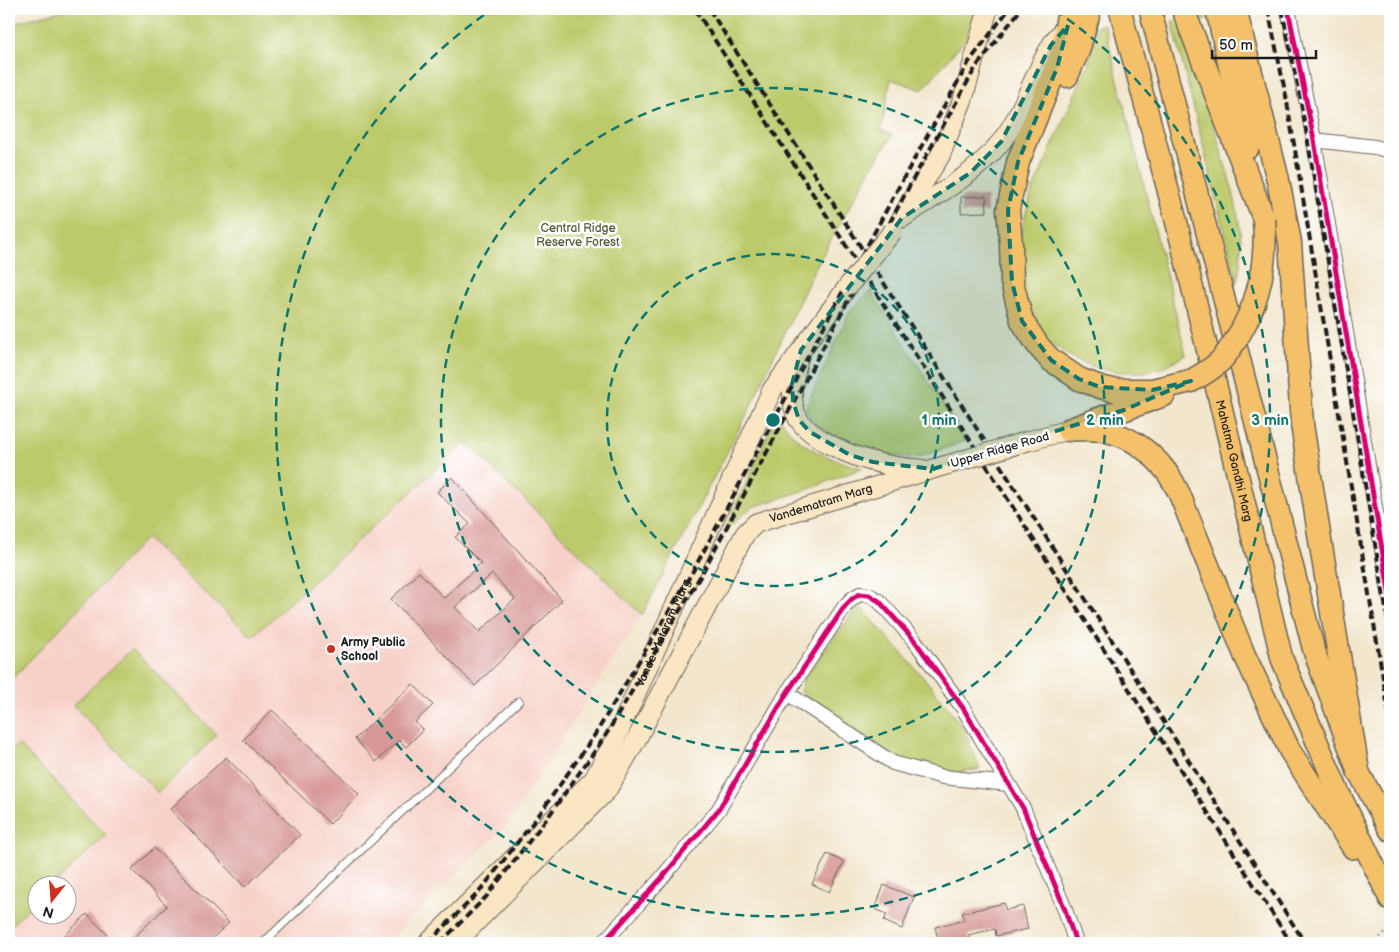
<svg xmlns="http://www.w3.org/2000/svg" width="1399" height="952" viewBox="0 0 1399 952" font-family="'Balsamiq Sans',sans-serif">
<style>
.built{fill:#f7d1c7;fill-rule:evenodd}
.green{fill:#bdca6c;stroke:#6c7344}
.building{fill:#d79998;fill-rule:evenodd}
.lines{fill:none;stroke-linecap:round;stroke-linejoin:round}
.service-casing{stroke:#67635a;stroke-width:9}
.minor-casing{stroke:#67635a;stroke-width:16}
.secondary-casing{stroke:#67635a;stroke-width:21}
.primary-casing{stroke:#67635a;stroke-width:24}
.trunk-casing{stroke:#67635a;stroke-width:25}
.path{stroke:#67635a;stroke-width:2.5;stroke-dasharray:1 4;stroke-linecap:butt}
.service{stroke:#fff;stroke-width:7}
.minor{stroke:#fff;stroke-width:14}
.secondary{stroke:#fbe6c3;stroke-width:19}
.primary{stroke:#f4c16a;stroke-width:21}
.trunk{stroke:#f4c16a;stroke-width:22}
.rail{stroke:#1c1c1c;stroke-width:4;stroke-dasharray:8 4;stroke-linecap:butt}
.secondary-bridge-casing{stroke:#67635a;stroke-width:21;stroke-linecap:butt}
.trunk-bridge-casing{stroke:#67635a;stroke-width:25;stroke-linecap:butt}
.secondary-bridge{stroke:#fbe6c3;stroke-width:19}
.trunk-bridge{stroke:#f4c16a;stroke-width:22}
.cycleway-casing{stroke:#fff;stroke-width:8}
.cycleway{stroke:#d6006c;stroke-width:5}
.marked{fill:#0f766e;fill-opacity:0.2;stroke:#0f766e;stroke-width:4;stroke-dasharray:10 6;stroke-linejoin:round}
.ring{fill:none;stroke:#0f766e;stroke-width:2.5;stroke-dasharray:9 6}
.poi-dot{fill:#c8321e;stroke:#fff;stroke-width:2}
.labels{text-anchor:middle;dominant-baseline:central;stroke-width:5;stroke-linejoin:round;paint-order:stroke}
.park-label{font-size:12px;fill:#545938;stroke:#fff}
.street-label{font-size:12px;fill:#1c1c1c;stroke:#fff}
.poi-label{font-size:12px;font-weight:bold;fill:#1c1c1c;stroke:#fff;text-anchor:start}
.centre{fill:#0f766e;stroke:#fff;stroke-width:2.5}
.ring-label{font-size:15px;text-anchor:middle;font-weight:bold;fill:#0f766e;stroke:#fff;stroke-width:5;stroke-linejoin:round;paint-order:stroke}
</style>
<rect width="100%" height="100%" fill="#fff"/>
<filter id="ink" filterUnits="userSpaceOnUse"><feTurbulence type="fractalNoise" baseFrequency=".02" numOctaves="2"/><feDisplacementMap in="SourceGraphic" scale="10" xChannelSelector="R" yChannelSelector="G"/><feConvolveMatrix kernelMatrix="1 2 1 2 8 2 1 2 1" color-interpolation-filters="sRGB"/></filter>
<filter id="wash" filterUnits="userSpaceOnUse"><feTurbulence type="fractalNoise" baseFrequency=".0096" numOctaves="4" result="noise"/><feDisplacementMap in="SourceGraphic" scale="20" xChannelSelector="R" yChannelSelector="G"/><feGaussianBlur stdDeviation="1.12" result="paint"/><feColorMatrix in="noise" values="0 0 0 0 0 0 0 0 0 0 0 0 0 0 0 0 0 1.4 0 .05"/><feComposite in="paint" operator="in"/></filter>
<g filter="url(#wash)">
<rect width="100%" height="100%" fill="#f2e6cc"/>
<!-- built -->
<path class="built" d="M349,327L642,615L505,827L386,943H9V682ZM38,884H68V914H38Z"/>
<!-- green -->
<g class="green">
<path d="M69,9H976L967,37L922,90L891,79L881,130L893,135L877,158L814,270L745,418L642,615L466,442L252,637L146,538L9,682V24Z"/>
<path d="M1195,9H1209L1211,18L1199,22Z"/>
<path d="M1181,20C1193,61 1207,102 1219,144C1232,189 1249,235 1237,282L1172,21Z"/>
<path d="M1104,24L1186,355L1162,368L1142,372H1121L1101,369L1083,363L1068,355L1051,343L1035,325L1020,287V240L1025,216L1032,192L1089,62L1097,26Z"/>
<path d="M871,291L966,441L916,458L880,454L845,442L815,424L805,409L850,311Z"/>
<path d="M777,414C782,421 788,430 794,436C812,453 839,462 862,468L806,490L752,507L725,530Z"/>
<path d="M859,605L930,685L965,730L980,769L959,772L897,760L810,701L800,691L805,676Z"/>
<path d="M132,649L217,735L158,793L73,705Z"/>
<path d="M18,744L106,835L54,884H38L37,900L9,928V753Z"/>
</g>
<g id="blocks">
<!-- building -->
<g class="building">
<path d="M986,196L987,212L961,213V197Z"/>
<path d="M452,477L562,600L475,686L391,599L419,572L444,598L481,563L455,537L470,524L437,492ZM492,574L515,599L479,632L455,607Z"/>
<path d="M413,684L433,705L415,722L423,730L406,747L399,740L376,762L355,739Z"/>
<path d="M272,710L359,794L330,824L243,740Z"/>
<path d="M226,757L300,835L245,887L170,809Z"/>
<path d="M154,848L229,923L207,943H128L167,906L132,870Z"/>
<path d="M827,854L844,862L829,892L812,884Z"/>
<path d="M884,885L914,897L902,929L884,921L887,914L875,909Z"/>
<path d="M1004,903L1006,910L1023,906L1028,929L996,936L995,929L968,935L970,943H939L935,927L964,920L962,913Z"/>
<path d="M87,914L116,943H57Z"/>
</g>
</g>
</g>
<g filter="url(#ink)">
<use href="#blocks" fill-opacity="0" stroke="#67635a" stroke-width="1"/>
<g class="lines">
<!-- service casing -->
<g class="service-casing">
<path id="service" d="M263,943L519,701"/>
</g>
<!-- minor casing -->
<g class="minor-casing">
<g id="minor">
<path d="M1288,9L1314,140L1390,597"/>
<path d="M1314,140L1375,147L1390,151"/>
<path d="M787,693L893,763L943,777L1008,784"/>
<path d="M603,943L660,880L719,809L787,693L845,606L853,598L860,594L869,595L879,601L915,641L963,708L1023,808L1064,907L1076,943"/>
</g>
</g>
<!-- secondary casing -->
<g class="secondary-casing">
<g id="secondary">
<path d="M905,212L940,156L963,99L988,9"/>
<path d="M902,218C940,192 983,171 1008,132C1026,105 1034,73 1051,46C1055,38 1062,32 1068,25"/>
<path d="M798,360C793,379 788,402 799,420C805,429 814,435 822,440C853,459 886,467 921,469"/>
<path d="M1028,441L1068,430"/>
<path id="s1" d="M428,943L594,779L618,733L772,390L849,285"/>
<path id="s2" d="M455,943L607,790L635,742L745,534L756,523L933,469"/>
</g>
</g>
<!-- primary casing -->
<g class="primary-casing">
<g id="primary">
<path id="s3" d="M1120,9L1177,224L1282,659L1337,789L1390,899"/>
<path d="M1150,9L1314,651L1358,771L1390,830"/>
<path d="M1070,430C1082,430 1094,429 1105,431C1139,438 1165,463 1179,493L1245,656L1290,751L1353,848"/>
</g>
</g>
<!-- trunk casing -->
<g class="trunk-casing">
<g id="trunk">
<path d="M1069,9L1062,53L1018,162L1008,210L1011,244L1012,282L1022,321L1039,347L1051,360L1079,379L1100,387L1113,390H1152L1191,381"/>
<path d="M1183,9L1264,219"/>
<path d="M1217,9L1248,147"/>
<path d="M1235,9L1278,180L1290,242L1302,424L1320,540L1358,771"/>
<path d="M1067,76L1078,51L1090,9"/>
<path d="M1068,430L1164,395"/>
</g>
</g>
<!-- path -->
<path class="path" d="M1380,937L1390,930"/>
<!-- service -->
<use href="#service" class="service"/>
<!-- minor -->
<use href="#minor" class="minor"/>
<!-- secondary -->
<use href="#secondary" class="secondary"/>
<!-- primary -->
<use href="#primary" class="primary"/>
<!-- trunk -->
<use href="#trunk" class="trunk"/>
<!-- rail -->
<g class="rail">
<path d="M695,9L1291,943"/>
<path d="M709,9L1305,943"/>
<path d="M1268,9L1286,96L1390,720"/>
<path d="M1282,9L1300,94L1390,633"/>
<path d="M428,943L480,891L541,812L596,733L693,571L903,179L969,62L1009,9"/>
<path d="M440,943L486,897L548,817L604,738L701,575L911,183L976,67L1021,9"/>
</g>
<!-- secondary-bridge casing -->
<g class="secondary-bridge-casing">
<g id="secondary-bridge">
<path d="M849,285L893,231"/>
<path d="M933,469L1028,441"/>
</g>
</g>
<!-- trunk-bridge casing -->
<g class="trunk-bridge-casing">
<path id="trunk-bridge" d="M1191,381C1200,376 1209,371 1217,364C1227,356 1233,344 1240,333C1261,297 1267,260 1264,219"/>
</g>
<!-- secondary-bridge -->
<use href="#secondary-bridge" class="secondary-bridge"/>
<!-- trunk-bridge -->
<use href="#trunk-bridge" class="trunk-bridge"/>
<!-- cycleway casing -->
<g class="cycleway-casing">
<g id="cycleway">
<path d="M1288,9L1314,140L1390,597"/>
<path d="M603,943L660,880L719,809L787,693L845,606L853,598L860,594L869,595L879,601L915,641L963,708L1023,808L1064,907L1076,943"/>
</g>
</g>
<!-- cycleway -->
<use href="#cycleway" class="cycleway"/>
</g>
</g>
<!-- marked area -->
<path class="marked" d="M1068,25L1057,68L1018,162L1008,210L1012,282L1022,321L1051,360L1079,379L1100,387L1152,390L1191,381L1124,410L933,469L873,462L850,455L810,432L799,420L793,401L792,384L801,350L902,218L970,173L1001,142L1051,45Z"/>
<!-- distance rings -->
<g class="ring">
<circle cx="773" cy="420" r="166"/>
<circle cx="773" cy="420" r="332"/>
<path d="M1055 10A497 497 0 1 1 491 10"/>
</g>
<!-- markers -->
<circle class="poi-dot" cx="331" cy="649" r="5"/>
<g class="labels">
<!-- park labels -->
<g class="park-label">
<text x="578" y="228">Central Ridge<tspan x="578" dy="14">Reserve Forest</tspan></text>
</g>
<!-- street labels -->
<g class="street-label">
<text transform="translate(1000 450) rotate(-16)">Upper Ridge Road</text>
<text stroke="none"><textPath href="#s3" startOffset="466">Mahatma Gandhi Marg</textPath></text>
<text stroke="none"><textPath href="#s2" startOffset="590">Vandematram Marg</textPath></text>
<text stroke="none"><textPath href="#s1" startOffset="395">Vande Mataram Marg</textPath></text>
</g>
<!-- poi labels -->
<g class="poi-label">
<text x="341" y="642">Army Public<tspan x="341" dy="14">School</tspan></text>
</g>
</g>
<circle cx="773" cy="420" r="8" class="centre"/>
<g class="ring-label">
<text x="939" y="425">1 min</text>
<text x="1105" y="425">2 min</text>
<text x="1270" y="425">3 min</text>
</g>
<!-- margin -->
<rect width="1399" height="952" fill="none" stroke="#fff" stroke-width="30"/>
<!-- north arrow -->
<g transform="translate(52 900) rotate(197)"><circle r="24" fill="#ffffff" stroke="#a4a4a4"/>
<path d="M0-4L9 19L0 12L-9 19Z" fill="#c8321e"/>
<text y="-8" font-size="14" font-weight="bold" text-anchor="middle" fill="#1c1c1c">N</text>
</g>
<!-- scale -->
<path d="M1212 50v8h104v-8" fill="none" stroke="#1c1c1c" stroke-width="2.5"/>
<text x="1219" y="50" font-size="15" fill="#1c1c1c" stroke="#ffffff" stroke-width="4" paint-order="stroke">50 m</text>
</svg>
